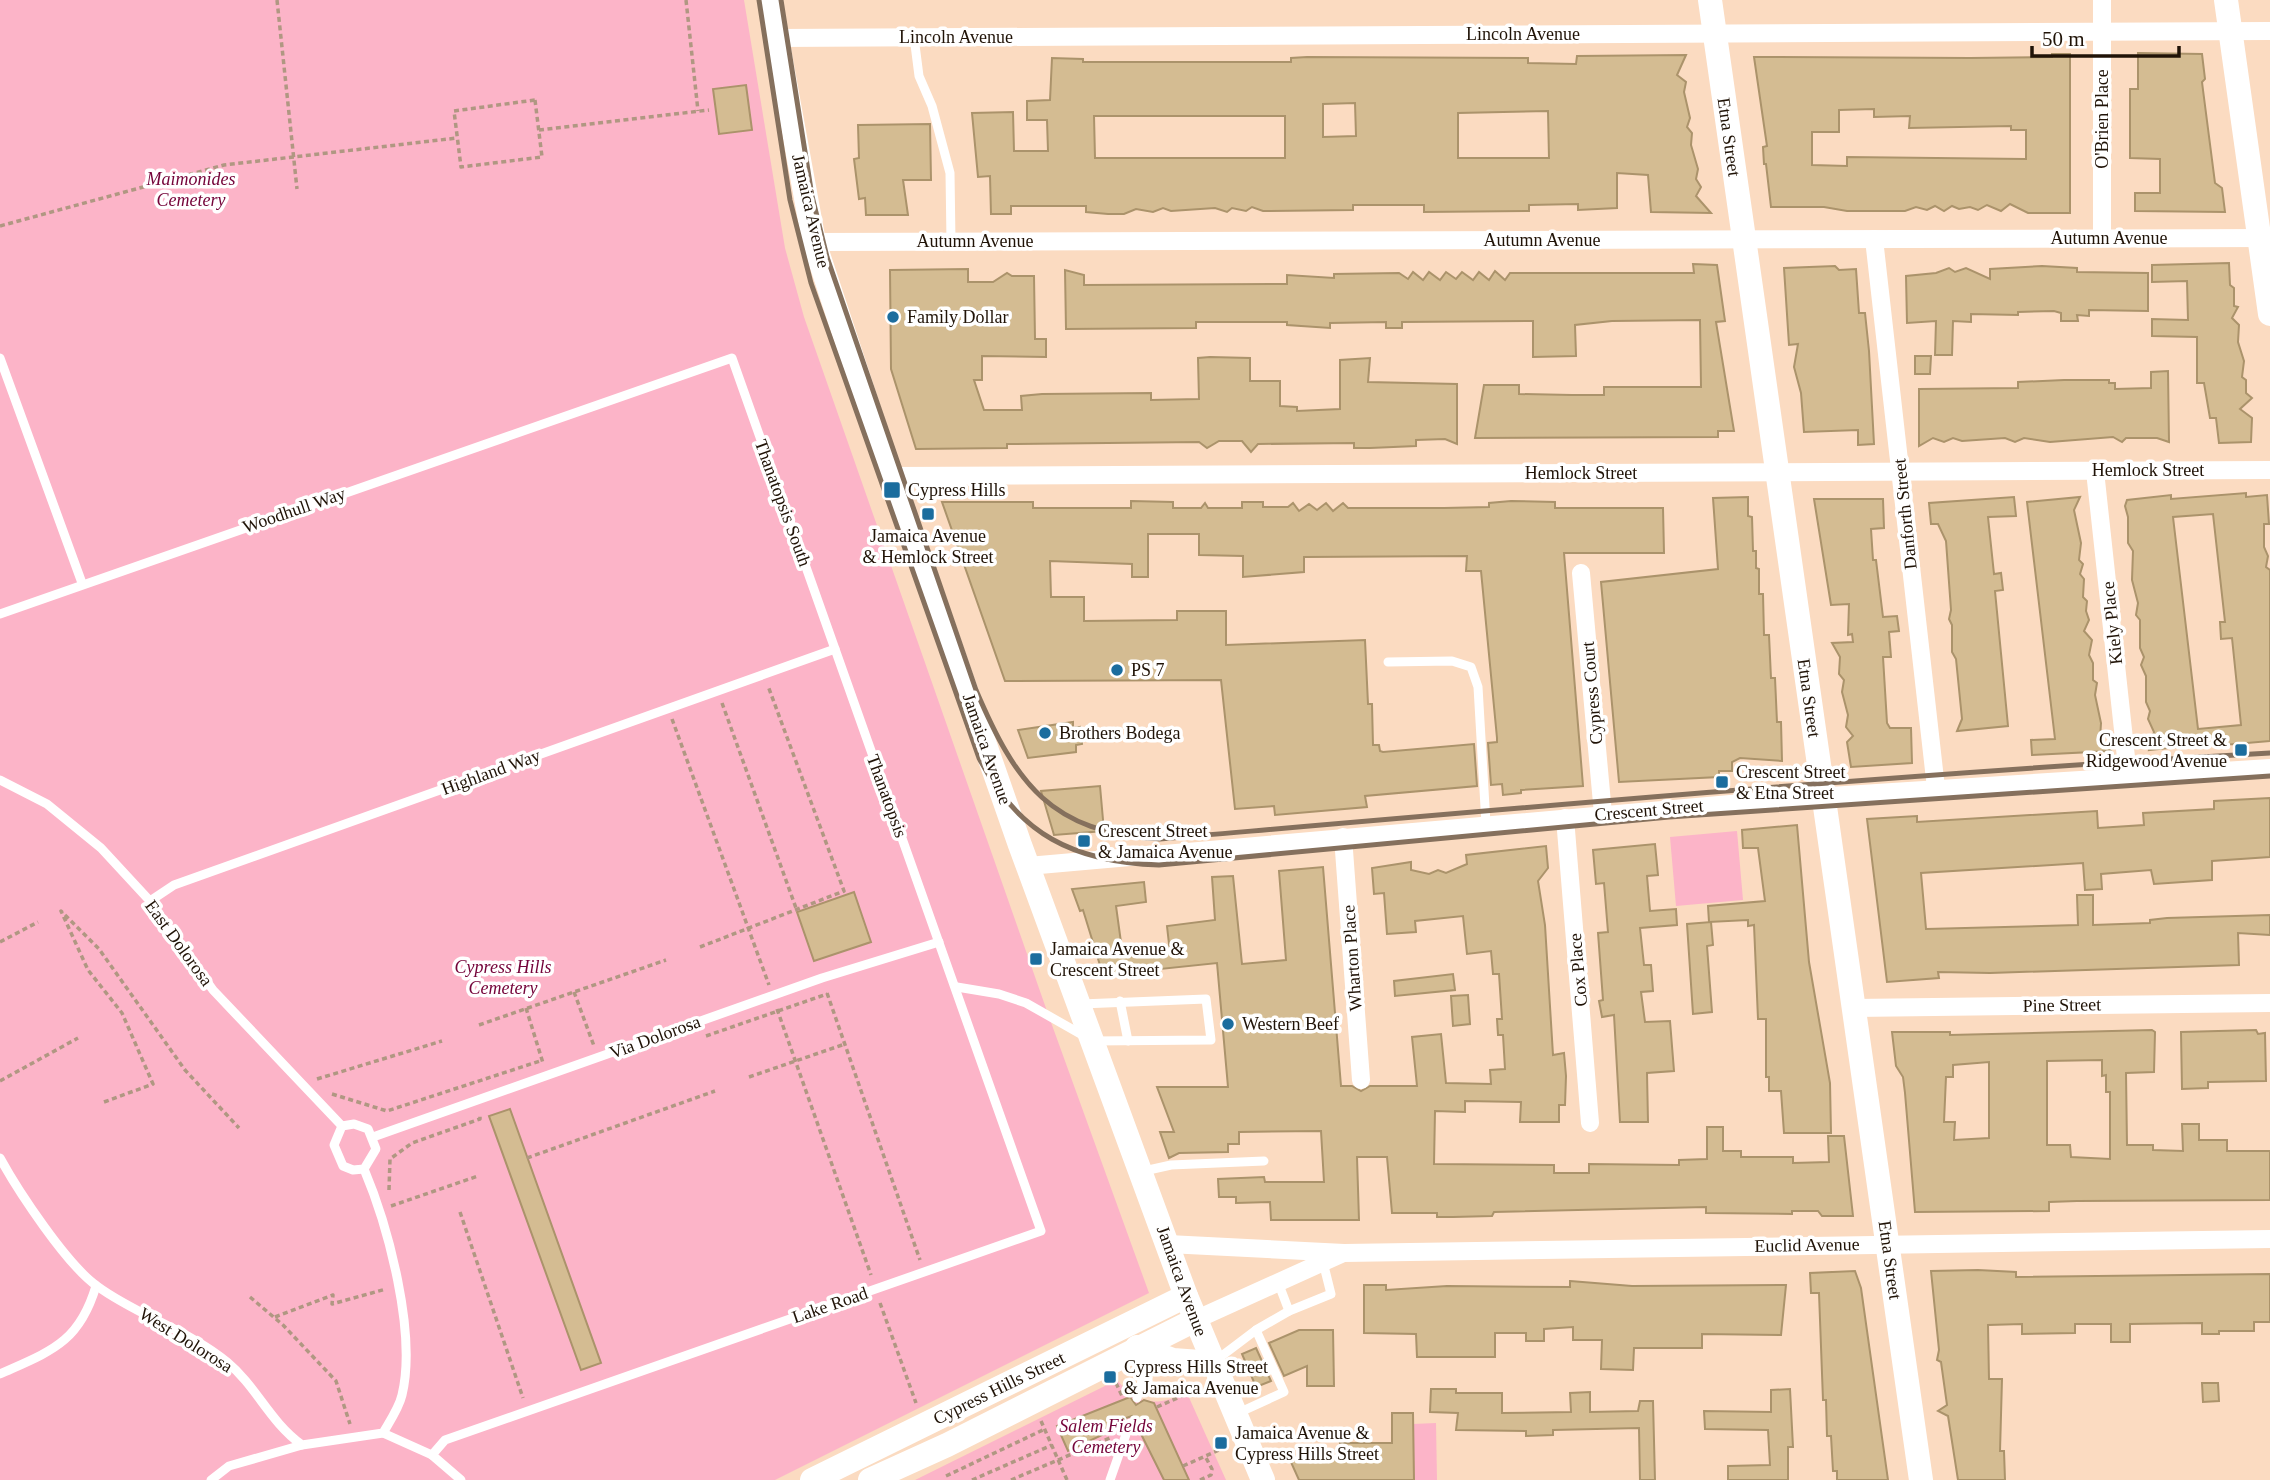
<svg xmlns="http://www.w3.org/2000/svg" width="2270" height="1480" viewBox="0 0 2270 1480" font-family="'Times New Roman',serif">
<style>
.green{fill:#fcb4c8}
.building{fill:#d4bc92;stroke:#ab936b;stroke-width:2;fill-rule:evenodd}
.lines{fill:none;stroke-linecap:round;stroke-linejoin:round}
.path{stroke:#b09782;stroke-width:3.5;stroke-dasharray:5 3.5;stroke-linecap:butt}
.lane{stroke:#fff;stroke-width:9}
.street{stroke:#fff;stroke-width:18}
.secondary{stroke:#fff;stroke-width:24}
.rail{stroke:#85705d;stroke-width:5}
.poi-dot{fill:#1b6d9e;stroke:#fff;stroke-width:2.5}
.labels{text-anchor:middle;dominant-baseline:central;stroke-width:7;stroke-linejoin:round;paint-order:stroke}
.street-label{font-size:18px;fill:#201307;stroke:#fff}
.park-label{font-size:18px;font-style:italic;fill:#740339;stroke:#fff}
.poi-label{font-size:18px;fill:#201307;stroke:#fff;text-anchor:start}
</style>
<rect width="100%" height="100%" fill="#fbdbc1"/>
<!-- green -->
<g class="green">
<path d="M0,0H744L785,248L804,317L1048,1014L1149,1293L775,1480H0Z"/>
<path d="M1737,831L1743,900L1676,906L1670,837Z"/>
<path d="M1117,1380C1138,1406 1157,1406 1187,1393L1226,1480H915Z"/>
<path d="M1436,1423L1437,1480H1414L1413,1424Z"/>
</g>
<!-- building -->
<g class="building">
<path d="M2138,53L2202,54L2205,79L2202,82L2203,90L2215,183L2222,188L2225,212L2135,211V193H2160V159L2130,158V89H2138Z"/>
<path d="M2052,54H2070V213H2028L2010,204L2001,211L1987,205L1978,210L1970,207L1959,209L1952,206L1944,211L1935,206L1927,210L1916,207L1905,211H1847L1824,207H1771L1766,164H1764L1763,147L1767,146L1754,57L1970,58L2052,57ZM1874,109V117L1910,116L1909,128L2011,126V130H2026V159L1847,157V166L1812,165V132H1839V110Z"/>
<path d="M1686,55L1677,75L1686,82L1684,92L1690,118L1687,127L1692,133L1691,145L1698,169L1696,179L1701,187L1696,196L1711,213L1651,212L1648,175L1617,173V208L1578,210V204L1529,205V211L1424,212V205H1353V210L1263,211L1252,207L1246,211L1232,208L1227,212L1215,208L1171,211L1163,208L1153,212L1136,209L1124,214H1108L1086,212V206H1011V214H991L990,176L978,177L972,113L1013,112L1014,151H1048L1047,120H1027V101L1050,100L1052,58L1083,59V62H1291V58L1307,57L1528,58V63L1576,64L1577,56ZM1355,103L1356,136L1323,137V104ZM1548,111L1549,158H1458V113ZM1094,116H1285V158H1095Z"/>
<path d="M746,85L752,130L719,134L713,89Z"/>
<path d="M930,124L931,180H903L908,215H866L865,198L859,199L854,159L859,158L858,125Z"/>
<path d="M2229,263L2230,285L2234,288V306L2238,307L2232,318L2239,325L2238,342L2244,361L2242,377L2246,380V393L2252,398L2240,409L2252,418L2251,442L2219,443L2216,418H2210L2204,383H2197V337L2152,336V319L2188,320L2187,281L2152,282V265Z"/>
<path d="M1693,264L1717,265L1725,321L1716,322L1734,431H1718V437L1475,438L1484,385H1519V394L1572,395H1604V387H1701L1700,320L1612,321L1575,325L1576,356L1533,357V321L1402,322V328H1386V322L1330,323V328L1287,325V322H1196V328L1066,329L1065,270L1084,275V285L1287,284V275L1334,278V274L1399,273L1408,279L1413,272L1423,280L1429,272L1440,280L1446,272L1456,279L1462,272L1473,280L1479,272L1489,280L1495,271L1505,280L1510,273H1694Z"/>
<path d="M1835,266L1839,270L1856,269L1859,313H1865L1869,351L1874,444L1858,445V430L1804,432L1801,393L1794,367L1798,344L1789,345L1784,268Z"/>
<path d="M2042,266L2077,268V272L2148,273V311L2089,310V316L2077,315L2078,321H2061V313L2054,311L2018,312V315L1971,314V322L1953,321L1952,355H1935L1936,321L1907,323L1906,276L1936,273L1949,268L1955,272L1966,268L1990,279V269Z"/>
<path d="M968,269V282H993L1007,273L1012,276H1034L1035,339H1046V357L982,356V380H974L984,410H1022L1021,396L1042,394L1151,393V400L1199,399L1198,358L1210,357L1250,358V381H1280V406L1297,407V411L1340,409V360L1370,358L1368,382L1457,384V444L1445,439L1416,440V446L1370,448H1354V443L1258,444L1251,452L1242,441H1219L1207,448L1199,442L1007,444V448L916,449L891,369L890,270Z"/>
<path d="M1915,356H1931L1930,374H1915Z"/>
<path d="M2168,371L2169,442L2157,438H2126L2122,442L2113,437L2050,442L2024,438L2015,442L2005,438L1962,441L1953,438L1944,442L1933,438L1919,446V389L2018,388V382L2064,380H2109V383H2115V389L2151,388V372Z"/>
<path d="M2246,493V497L2267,495L2269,524H2264V547L2268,556L2266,567L2270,570V741L2224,745V742L2149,750L2154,732L2148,719L2150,711L2146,702V676L2141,665L2144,657L2140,648V620L2136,615L2138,603L2132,580L2133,551L2128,543V517L2125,506L2127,500L2171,495V499ZM2213,514L2225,622H2220L2221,639L2232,638L2241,725L2198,729L2173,517Z"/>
<path d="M1748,497V516L1752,517L1753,551H1756V568L1759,569V594H1763L1764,635H1769L1771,678H1775L1777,722H1781L1782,761L1740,758L1732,762V771H1719V777L1619,782L1601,582L1718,569L1713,498Z"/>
<path d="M2014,497L2016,516L1988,517L1994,574L2001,573L2003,590L1995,591L2008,726L1957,731L1962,719L1956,659L1952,652V625L1949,619L1951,610L1946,541L1938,524H1931L1929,503Z"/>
<path d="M2080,497L2074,510L2081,543L2079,560L2083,564L2080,574L2084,579L2083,597L2087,601L2086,611L2089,620L2084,631L2092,640L2089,655L2093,663V680L2097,683L2095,695L2101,723L2100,739L2111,751L2032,755L2031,740L2055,739L2027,502Z"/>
<path d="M1814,499H1883L1884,528L1871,529L1873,560H1876L1883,617L1897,616L1899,631L1889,632L1891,657H1883L1887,723L1890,728H1911L1912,763L1851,767L1847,742L1853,736L1846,727L1848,715L1842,692L1844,680L1839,674L1840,657L1832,643L1853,642L1852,634L1848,635L1849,604L1831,605Z"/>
<path d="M1131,501L1173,502V508H1201L1205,503L1208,508H1242V502H1263V507H1288L1293,503L1299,511L1309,504L1317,510L1326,503L1333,511L1343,503L1348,508H1444L1489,507V503L1511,501L1555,502V508H1663L1664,553H1564L1583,786L1521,790V793L1503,795L1502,784L1491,785L1488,743L1497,742V738L1481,571H1466L1467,556L1304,557V572L1243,577V556L1199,555V534H1148V577H1132V564L1050,561L1051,597H1084V621L1177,620V611H1226V645L1365,640L1368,704H1372L1373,745H1379L1380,751L1383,752L1474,744L1477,786L1365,796L1367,807L1275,815L1274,806L1235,809L1221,680L1005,681L942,502H1033V508H1131Z"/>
<path d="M1073,722V728L1080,727L1082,744L1076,745V752L1028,758L1018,730Z"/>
<path d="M1100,786L1104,831L1054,835L1041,791Z"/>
<path d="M2270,798V857L2212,861V880L2154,884L2151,870L2101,874L2102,889L2085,890L2083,863L1921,873L1926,929L2078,925L2077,895H2093V925L2150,923V920L2167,918L2270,915V935L2238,933L2239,965L1990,973L1938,972L1939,978L1887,982L1867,819L1917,816V822L2097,811L2098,828L2144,825L2143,813L2214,809V801Z"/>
<path d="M1797,825L1809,962L1830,1083L1831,1133H1784L1781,1091H1769V1077H1766V1019H1758L1754,925L1748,926V920L1709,922L1708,906L1765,901L1758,848H1743L1742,830Z"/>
<path d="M1655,844L1658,875L1647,876L1650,911L1676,909L1677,925L1640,928L1644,965H1651L1653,991L1641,992L1645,1022L1670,1021L1674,1071L1647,1073L1648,1122H1620L1614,1015L1602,1017L1599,1001L1603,1000L1598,933L1608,932L1604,883L1596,884L1593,850Z"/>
<path d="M1546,846L1548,868L1538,881L1545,925L1553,1055L1564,1053L1566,1076L1565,1105H1559V1122H1520L1521,1102L1465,1101V1112L1435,1111L1434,1164L1554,1165V1173H1589V1164L1679,1165V1160L1707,1159V1127H1723V1151H1741V1157H1793V1163L1829,1162L1828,1136H1844L1853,1216H1822L1818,1211H1792V1214L1706,1213V1207L1494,1212L1492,1216L1453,1217H1437V1213H1392L1387,1157H1357L1359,1220H1271L1270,1202L1236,1203V1197H1219L1218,1179L1264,1177L1265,1182H1324L1321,1131L1239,1132V1144H1228V1152L1179,1153L1169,1158L1160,1132H1174L1157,1087H1228L1217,963L1103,975L1083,910L1080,911L1072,889L1144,882L1146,902L1116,906L1123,957L1170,953L1167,926L1215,920L1212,877L1233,876L1242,964L1286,960L1279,871L1323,867L1341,1086H1352L1361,1091L1370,1086H1417L1412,1037L1441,1034L1446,1083L1491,1084L1490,1070L1505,1069L1503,1035H1498L1497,1019H1502L1499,974H1493L1491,951L1467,954L1463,916L1415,921L1416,932L1387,934L1384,893L1374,894L1372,868L1411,862V870L1429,874L1438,870L1446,873L1467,864L1466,855Z"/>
<path d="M854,892L871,942L814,961L797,912Z"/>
<path d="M1711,922L1713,945L1707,946L1712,1012L1693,1014L1687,924Z"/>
<path d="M1453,974L1455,990L1395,996L1394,981Z"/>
<path d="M1468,995L1470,1024L1453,1026L1451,996Z"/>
<path d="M2152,1030L2155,1032L2154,1072L2126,1073L2127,1145H2153V1150L2183,1151L2182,1124H2199V1140H2227V1151H2270V1200L2077,1201L2049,1202V1211L1915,1212L1905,1093L1903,1077L1896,1066L1892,1032H1950V1035ZM2102,1060V1076L2106,1075V1092H2110V1159L2071,1157L2070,1145H2047V1061ZM1989,1062V1138L1954,1140L1955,1122H1944L1946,1077H1953V1065Z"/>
<path d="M2256,1030L2258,1034L2265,1033L2266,1081L2208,1082V1088L2182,1089L2181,1032Z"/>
<path d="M510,1109L601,1363L581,1370L489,1116Z"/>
<path d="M1978,1270L2016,1272V1277L2270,1274V1322H2254V1331H2219V1334H2202V1323L2130,1324V1342H2111V1324H2075V1333L2022,1334V1324L1988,1325L1989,1379H2002L2000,1451H2004L2005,1480H1958L1948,1416L1938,1411L1947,1405L1941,1362L1937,1360L1939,1350L1931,1271Z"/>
<path d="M1855,1271L1861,1288L1888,1480H1837V1471H1833L1831,1436H1827L1826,1400H1823L1819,1293H1811L1810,1273Z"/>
<path d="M1570,1281L1632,1286L1786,1285L1781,1335L1702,1334V1348H1634L1633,1370L1601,1369L1602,1340H1573V1327L1544,1329V1341H1526V1333H1495V1357H1417L1416,1334L1364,1333V1285H1386V1290L1447,1286L1570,1287Z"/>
<path d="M1299,1330H1333L1334,1386H1307V1366L1284,1376L1269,1343Z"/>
<path d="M1256,1348L1271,1381L1256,1387L1242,1354Z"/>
<path d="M2202,1383H2218L2219,1401L2203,1402Z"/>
<path d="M1431,1389H1456V1393H1502V1413L1571,1412L1570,1393L1590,1392V1412L1638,1411L1640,1401H1653L1655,1480H1640L1639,1428L1553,1430V1435L1526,1436V1431L1456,1430L1458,1413L1430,1412Z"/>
<path d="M1790,1389L1793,1447H1788V1480H1728V1466L1770,1465L1768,1430L1705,1429L1704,1411L1771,1412V1390Z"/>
<path d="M1130,1397L1136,1405L1144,1400L1154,1403L1189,1480H1164L1132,1416L1120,1420L1117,1428L1068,1451L1057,1426Z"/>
<path d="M1392,1413H1413L1414,1480H1299L1290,1460L1341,1459L1340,1443H1392Z"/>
</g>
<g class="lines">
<!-- path -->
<g class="path">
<path d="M277,0L297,189"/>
<path d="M686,0L698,111"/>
<path d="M535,100L542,157L461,167L454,111Z"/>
<path d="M539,130L709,110"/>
<path d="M0,226L224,165L457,138"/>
<path d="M722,703L796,908"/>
<path d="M672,719L769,985"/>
<path d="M0,942L38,922"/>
<path d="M700,947L844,891L768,686"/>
<path d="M574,992L594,1046"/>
<path d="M827,993L920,1260"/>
<path d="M526,1008L543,1063"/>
<path d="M777,1009L871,1275"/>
<path d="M479,1025L666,960"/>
<path d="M706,1036L827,994"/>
<path d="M749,1077L845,1044"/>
<path d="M317,1079L442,1041"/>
<path d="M0,1081L78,1038"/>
<path d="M332,1094L387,1111L540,1061"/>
<path d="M104,1102L153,1084L122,1013L88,970L61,911L99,949L185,1070L239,1128"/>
<path d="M527,1158L715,1091"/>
<path d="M389,1190L390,1159L412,1143L480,1119V1114"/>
<path d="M391,1206L478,1176"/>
<path d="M460,1212L523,1398"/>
<path d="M250,1297L283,1325L336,1381L350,1424"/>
<path d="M880,1303L916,1403"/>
<path d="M275,1317L333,1295L332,1304L386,1289"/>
<path d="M1116,1383L1123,1398"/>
<path d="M1157,1407L1193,1391"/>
<path d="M1041,1421L1067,1480"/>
<path d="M1183,1466L1219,1450"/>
<path d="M946,1476L1045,1429"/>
<path d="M972,1480L1052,1445"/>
<path d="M1011,1480L1112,1437"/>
<path d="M1200,1480L1211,1475L1212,1469L1205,1456"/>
</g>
<!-- lane -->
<g class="lane">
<path d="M914,37L919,76L932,106L950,173L951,241"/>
<path d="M0,358L82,583"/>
<path d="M0,614L732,358L1041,1231L445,1440L432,1455"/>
<path d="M1388,662L1452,661L1471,667L1478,687L1486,824"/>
<path d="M0,780L47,804L101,848L150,901L213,990L342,1126"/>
<path d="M150,901L174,885L835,649"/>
<path d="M957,987L999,994L1026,1003L1093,1041L1211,1040L1206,999L1081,1004"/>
<path d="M1120,1001L1128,1041"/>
<path d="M354,1124L368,1129L376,1149L364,1169L353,1170L343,1166L334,1145L342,1126Z"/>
<path d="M373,1137L822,978L939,942"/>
<path d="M0,1158C18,1191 67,1265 97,1286C136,1315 190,1331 227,1362C257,1387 269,1421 302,1445L383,1433C390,1421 399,1408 402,1395C417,1333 388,1226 364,1169"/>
<path d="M1144,1171L1171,1165L1264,1161"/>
<path d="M1278,1282L1289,1311L1331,1294L1323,1262"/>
<path d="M1215,1361L1256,1330L1289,1311"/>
<path d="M0,1374C51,1351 79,1343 96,1286"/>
<path d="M1137,1398L1145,1370L1139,1353"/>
<path d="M1236,1414L1284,1392L1256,1330"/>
<path d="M383,1433L432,1455L461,1480"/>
<path d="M211,1480L229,1466L302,1445"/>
<path d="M1110,1480L1130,1423"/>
</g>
<!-- street -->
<g class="street">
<path d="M2102,0V238"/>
<path d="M776,38L2270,31"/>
<path d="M1874,239L1936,788"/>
<path d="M814,242L2270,238"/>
<path d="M2095,471L2128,776"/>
<path d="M891,476L2270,470"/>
<path d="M1581,573L1603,814"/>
<path d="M1565,818L1590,1123"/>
<path d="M1343,837L1361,1080"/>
<path d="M1028,866L1798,798L2270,768"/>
<path d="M1854,1008L2270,1003"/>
<path d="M1168,1244L1344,1253L2270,1239"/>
<path d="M1195,1320L1341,1254"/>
</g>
<!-- secondary -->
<g class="secondary">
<path d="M770,0L814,242L891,476L1020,845L1186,1296L1263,1480"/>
<path d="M1710,0L1921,1480"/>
<path d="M2226,0L2270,314"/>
<path d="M1137,1347L1173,1360L1213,1363"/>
<path d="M812,1480L1186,1296"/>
<path d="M870,1480L947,1445L1195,1320"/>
</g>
<!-- rail -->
<g class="rail">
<path d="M759,0L790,200L811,283L979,758C1019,835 1074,862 1159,865L1669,817L2270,776"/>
<path d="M781,0L812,196L827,257L976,690C1016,784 1051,833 1160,839C1530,807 1899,774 2270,753"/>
</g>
</g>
<!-- markers -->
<g class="poi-dot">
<circle cx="893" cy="317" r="7"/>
<rect x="883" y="481" width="18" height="18" rx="3.5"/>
<rect x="921" y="507" width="14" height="14" rx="3.5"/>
<circle cx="1117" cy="670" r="7"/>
<circle cx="1045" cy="733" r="7"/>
<rect x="2234" y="743" width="14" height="14" rx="3.5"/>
<rect x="1715" y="775" width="14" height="14" rx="3.5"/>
<rect x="1077" y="834" width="14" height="14" rx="3.5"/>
<rect x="1029" y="952" width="14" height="14" rx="3.5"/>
<circle cx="1228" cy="1024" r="7"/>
<rect x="1103" y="1370" width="14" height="14" rx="3.5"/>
<rect x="1214" y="1436" width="14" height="14" rx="3.5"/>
</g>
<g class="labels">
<!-- street labels -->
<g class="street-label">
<text x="1523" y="34">Lincoln Avenue</text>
<text x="956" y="37">Lincoln Avenue</text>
<text transform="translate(2102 119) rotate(-90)">O'Brien Place</text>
<text transform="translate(1729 137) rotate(82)">Etna Street</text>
<text transform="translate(811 211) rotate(77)">Jamaica Avenue</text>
<text x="2109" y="238">Autumn Avenue</text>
<text x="1542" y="240">Autumn Avenue</text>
<text x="975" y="241">Autumn Avenue</text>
<text x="2148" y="470">Hemlock Street</text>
<text x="1581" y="473">Hemlock Street</text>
<text transform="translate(783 503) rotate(70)">Thanatopsis South</text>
<text transform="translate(294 510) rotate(-19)">Woodhull Way</text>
<text transform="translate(1905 514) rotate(-96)">Danforth Street</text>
<text transform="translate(2112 623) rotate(-96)">Kiely Place</text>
<text transform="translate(1592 693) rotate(-95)">Cypress Court</text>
<text transform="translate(1809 698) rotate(82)">Etna Street</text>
<text transform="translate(987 749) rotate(71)">Jamaica Avenue</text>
<text transform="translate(491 772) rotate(-20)">Highland Way</text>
<text transform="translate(887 796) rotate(70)">Thanatopsis</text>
<text transform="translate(1649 810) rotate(-5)">Crescent Street</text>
<text transform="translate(179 943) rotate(54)">East Dolorosa</text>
<text transform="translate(1352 958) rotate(-94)">Wharton Place</text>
<text transform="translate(1578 970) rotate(-95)">Cox Place</text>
<text transform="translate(2062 1005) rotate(-1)">Pine Street</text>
<text transform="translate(655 1037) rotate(-20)">Via Dolorosa</text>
<text transform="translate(1807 1245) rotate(-1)">Euclid Avenue</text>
<text transform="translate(1890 1260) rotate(82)">Etna Street</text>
<text transform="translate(1182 1281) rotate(70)">Jamaica Avenue</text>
<text transform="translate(830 1305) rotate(-19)">Lake Road</text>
<text transform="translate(186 1340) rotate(32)">West Dolorosa</text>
<text transform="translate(999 1388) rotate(-26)">Cypress Hills Street</text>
</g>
<!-- park labels -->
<g class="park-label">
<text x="191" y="179">Maimonides<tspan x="191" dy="21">Cemetery</tspan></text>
<text x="503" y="967">Cypress Hills<tspan x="503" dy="21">Cemetery</tspan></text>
<text x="1106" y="1426">Salem Fields<tspan x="1106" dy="21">Cemetery</tspan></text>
</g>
<!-- poi labels -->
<g class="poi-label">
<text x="907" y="317">Family Dollar</text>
<text x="908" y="490">Cypress Hills</text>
<text x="928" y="536" text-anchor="middle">Jamaica Avenue<tspan x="928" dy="21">&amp; Hemlock Street</tspan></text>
<text x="1131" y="670">PS 7</text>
<text x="1059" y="733">Brothers Bodega</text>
<text x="2227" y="740" text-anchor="end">Crescent Street &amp;<tspan x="2227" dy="21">Ridgewood Avenue</tspan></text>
<text x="1736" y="772">Crescent Street<tspan x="1736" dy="21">&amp; Etna Street</tspan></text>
<text x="1098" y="831">Crescent Street<tspan x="1098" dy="21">&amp; Jamaica Avenue</tspan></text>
<text x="1050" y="949">Jamaica Avenue &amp;<tspan x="1050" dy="21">Crescent Street</tspan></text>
<text x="1242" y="1024">Western Beef</text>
<text x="1124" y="1367">Cypress Hills Street<tspan x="1124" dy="21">&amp; Jamaica Avenue</tspan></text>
<text x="1235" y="1433">Jamaica Avenue &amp;<tspan x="1235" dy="21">Cypress Hills Street</tspan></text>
</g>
</g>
<!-- scale -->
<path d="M2032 46v10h147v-10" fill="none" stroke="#201307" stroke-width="3.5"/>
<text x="2042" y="46" font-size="21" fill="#201307" stroke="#ffffff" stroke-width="5" paint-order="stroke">50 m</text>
</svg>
